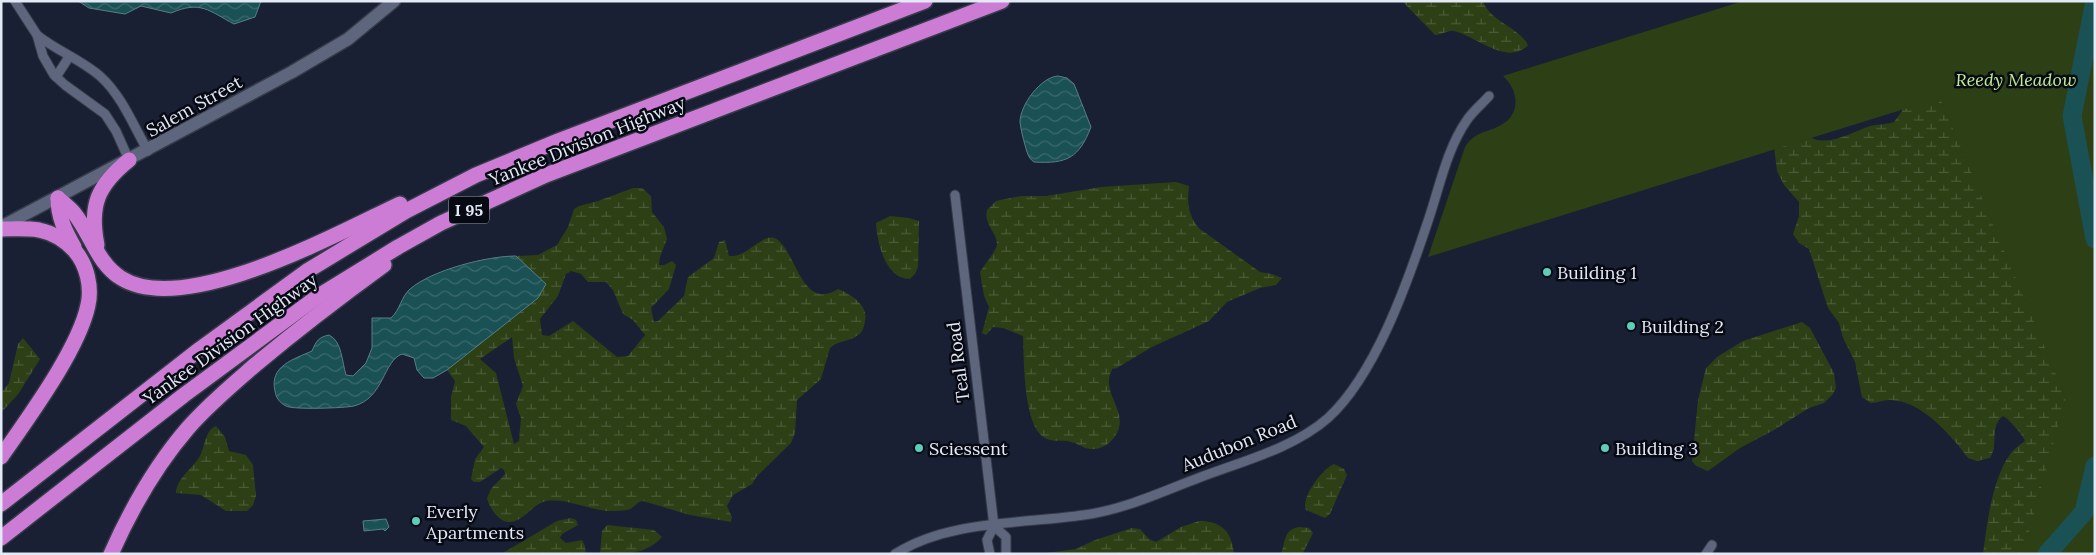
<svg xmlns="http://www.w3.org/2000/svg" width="2096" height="555" viewBox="0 0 2096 555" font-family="Lora,serif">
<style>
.wetland{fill:url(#wetland-marsh);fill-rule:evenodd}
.park{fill:#2d3f15}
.water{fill:url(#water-waves);stroke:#577f85}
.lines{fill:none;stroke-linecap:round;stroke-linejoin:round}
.river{stroke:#1a5155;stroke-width:19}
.minor-casing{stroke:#363b4a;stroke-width:11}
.secondary-casing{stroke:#363b4a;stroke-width:15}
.motorway-casing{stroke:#363b4a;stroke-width:18}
.minor{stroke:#5d667c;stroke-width:9}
.secondary{stroke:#5d667c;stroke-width:12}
.motorway{stroke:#cc7cd4;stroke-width:15}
.poi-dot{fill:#5bcebb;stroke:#070a13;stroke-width:2}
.labels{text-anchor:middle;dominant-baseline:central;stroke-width:5;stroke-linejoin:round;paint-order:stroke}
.shield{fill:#070a13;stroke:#a2a6b2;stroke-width:1}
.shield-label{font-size:16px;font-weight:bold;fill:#e4e9f6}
.park-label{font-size:18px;font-style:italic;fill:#c2ec92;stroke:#070a13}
.street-label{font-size:18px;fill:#e4e9f6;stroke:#070a13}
.poi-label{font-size:18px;fill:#e4e9f6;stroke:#070a13;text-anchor:start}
</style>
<defs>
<pattern id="wetland-marsh" width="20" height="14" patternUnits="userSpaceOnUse" patternTransform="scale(1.25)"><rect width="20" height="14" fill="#2d3f15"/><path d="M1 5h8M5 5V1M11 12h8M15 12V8" fill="none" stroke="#4b5b38"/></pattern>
<pattern id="water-waves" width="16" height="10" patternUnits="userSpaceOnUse" patternTransform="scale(1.25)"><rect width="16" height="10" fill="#1a5155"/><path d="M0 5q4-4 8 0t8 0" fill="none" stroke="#3b6a6e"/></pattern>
</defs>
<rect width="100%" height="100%" fill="#192033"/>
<!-- wetland -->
<g class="wetland">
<path d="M1402,1H1483C1489,21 1519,27 1528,45C1508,67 1474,35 1454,31C1448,30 1442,35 1435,35Z"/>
<path d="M2095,1V554H1983C1987,524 1992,478 2011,453C2014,449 2021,444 2025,441C2024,436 2008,418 2003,416C1989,426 1999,445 1990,458L1977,461L1968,458C1952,436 1920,399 1889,400C1883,400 1877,403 1871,403L1862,397L1855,362L1843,338L1839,323L1828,308L1809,249L1799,243L1793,234L1799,216V202L1784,185L1777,171L1774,147L1806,135C1825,149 1850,133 1870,126C1877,124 1886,125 1894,122L1902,111V106Z"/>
<path d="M1176,182L1189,186C1187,202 1188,217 1200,229L1260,272L1272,274L1282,278L1276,285L1260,288L1227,302L1209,321L1152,347L1115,369L1113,368C1098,391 1129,410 1117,433C1111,445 1098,452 1085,448C1081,446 1076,443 1071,442C1063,439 1053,443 1045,438C1023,426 1024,360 1023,336L1003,328L993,327L986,335L982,333L989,307L984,296L980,272C985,264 992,256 996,248C1001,235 983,226 987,210L996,201L1021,196H1046L1101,187Z"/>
<path d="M633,188H642L651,196L652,212L664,227L667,239L660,257L659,265H664L672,261L676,265L669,289L651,308L654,322L658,321L684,296L688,277L714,258L719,242L725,240L729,256C747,258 761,234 774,238C796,246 800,313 838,289C851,294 869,306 865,321C864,327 863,332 858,335C850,342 838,340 830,348L821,379L797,400L795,433L791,443L757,476L752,484L733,495L727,506L732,517L731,522L690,515L643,501C636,502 635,507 630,509C626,511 611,511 607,511C587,509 566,498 546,501C532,504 525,521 510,522C499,523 489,507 487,498L491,489L505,474L504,470L501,468L480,482H474L471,479L475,459L484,447L466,426L451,420V397L455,381L447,370L538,298L546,284L516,256L538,255L557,245L568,227L574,209L579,206L598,201ZM571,271L581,274L588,282H606L613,290L623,314L633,320L645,335L628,356L617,357L573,321L549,336L542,335L540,319L558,296L566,274ZM512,337L514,358L523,386L516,404L521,418L519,441L514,444L496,373L480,359Z"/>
<path d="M890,216L909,218L919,221L918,267L915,274L910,279C885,279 877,242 876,223Z"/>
<path d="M1802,322L1810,328L1834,373L1836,388L1833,394L1824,403L1809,408L1774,430L1740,448L1708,471L1696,466L1692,461L1698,400L1706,368L1717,357L1743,341Z"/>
<path d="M23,338L40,359L19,393L1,413V393L9,383L18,344Z"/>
<path d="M216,426L225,437L229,451L246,455L253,465L256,496L253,505L247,511H226L201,495L176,493C176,479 193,468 200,456C205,446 205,430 216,426Z"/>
<path d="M1334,464L1344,469L1347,475L1330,514L1325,518L1306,510C1300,498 1323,468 1334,464Z"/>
<path d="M571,518L576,520L578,525L562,534L560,538L566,543L582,540L585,546L586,554H501L557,521Z"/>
<path d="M1199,521C1221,521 1232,531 1234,554H1039L1076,549L1095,540L1132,528L1140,529L1149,539L1156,542L1181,527Z"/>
<path d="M607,525L654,530L662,537C646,555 625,554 600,554L602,531Z"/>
<path d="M1299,527L1309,528L1313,533L1304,551L1302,554H1281C1286,541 1283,530 1299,527Z"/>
</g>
<!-- park -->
<path class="park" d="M1743,1H2095V554H2023L2066,398L1940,98L1428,257L1465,147C1475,131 1487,133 1501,125C1522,114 1518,89 1503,76Z"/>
<!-- water -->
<g class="water">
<path d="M78,1H261L255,17L234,24C209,11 201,0 171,13L141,6L125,14L89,8Z"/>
<path d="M1058,76L1067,78L1074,84L1091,127C1079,158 1067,164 1034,162C1028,158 1027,152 1025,145C1023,138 1021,130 1020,122C1020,105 1041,77 1058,76Z"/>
<path d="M516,256L546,284L538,298L447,370L433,378H424L417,370L414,358L402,354C383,361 384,398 354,406C345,408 293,410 286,406C280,403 276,398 275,391C269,366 294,359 312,351C316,341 319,337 329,335C342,341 342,362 346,375L353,376L366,363L372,348V318H391C400,310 401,297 410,289C432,270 487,256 516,256Z"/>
<path d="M386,519L389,527L385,531L383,529L364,531L363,521Z"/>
</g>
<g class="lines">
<!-- river -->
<g class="river">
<path d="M2095,1L2072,116L2095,239"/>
<path d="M2047,554L2084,512L2095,466"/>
</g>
<!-- minor casing -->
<g class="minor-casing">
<g id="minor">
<path d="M15,1L37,35L43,56L54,75L65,85L105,114L116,131L129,160"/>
<path d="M37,35C57,51 82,60 101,77C122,96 134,127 148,151"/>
<path d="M56,77L69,57"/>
<path d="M955,195L994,526"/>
<path d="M994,526L1006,537V554"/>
<path d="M895,554C948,520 1022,524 1084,515C1124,510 1163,491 1201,477C1243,461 1294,448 1328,418C1375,375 1407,284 1427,224C1439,190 1446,150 1467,120C1473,111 1482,104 1489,96"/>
<path d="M990,554L987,540L994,526"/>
<path d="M1706,554L1712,545"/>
</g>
</g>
<!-- secondary casing -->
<g class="secondary-casing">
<path id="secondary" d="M1,227L292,72L348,39L394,1"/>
</g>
<!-- motorway casing -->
<g class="motorway-casing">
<g id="motorway">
<path d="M58,198C63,203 70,208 74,213C91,234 97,263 121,278C184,318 338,233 400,204"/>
<path d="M58,198C58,217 65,231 74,247"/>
<path d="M1,229C14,229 27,228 39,230C53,233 66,241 75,251C87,265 92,287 88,305C79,349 28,418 1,457"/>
<path d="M97,245C89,205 98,185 129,160"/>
<path d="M1,504L200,349L307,271L406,211L476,175L558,141L925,1"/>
<path d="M1,538L184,395L317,297L398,247L441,223L546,175L1002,1"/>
<path d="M111,554C131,509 156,465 188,428C208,405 232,385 255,365C297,330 340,297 384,265"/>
</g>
</g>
<!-- minor -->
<use href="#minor" class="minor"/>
<!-- secondary -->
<use href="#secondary" class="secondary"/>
<!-- motorway -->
<use href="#motorway" class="motorway"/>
</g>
<!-- markers -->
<g class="poi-dot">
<circle cx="1547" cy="272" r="5"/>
<circle cx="1631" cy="326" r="5"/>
<circle cx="919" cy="448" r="5"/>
<circle cx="1605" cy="448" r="5"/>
<circle cx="416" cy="521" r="5"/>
</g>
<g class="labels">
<!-- shield labels -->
<rect class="shield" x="449" y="196.5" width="40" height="27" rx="4"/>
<g class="shield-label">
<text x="469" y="210">I 95</text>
</g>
<!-- park labels -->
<g class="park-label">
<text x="2016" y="79">Reedy Meadow</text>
</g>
<!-- street labels -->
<g class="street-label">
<text transform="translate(194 106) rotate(-29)">Salem Street</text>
<text transform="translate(587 141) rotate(-22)">Yankee Division Highway</text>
<text transform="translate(230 339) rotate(-36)">Yankee Division Highway</text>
<text transform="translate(958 362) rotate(-97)">Teal Road</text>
<text transform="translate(1239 443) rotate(-22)">Audubon Road</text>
</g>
<!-- poi labels -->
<g class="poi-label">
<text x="1557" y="272">Building 1</text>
<text x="1641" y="326">Building 2</text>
<text x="929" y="448">Sciessent</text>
<text x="1615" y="448">Building 3</text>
<text x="426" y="511">Everly<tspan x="426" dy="21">Apartments</tspan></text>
</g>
</g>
<!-- border -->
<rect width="2096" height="555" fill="none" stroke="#e4e9f6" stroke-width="5"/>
</svg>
